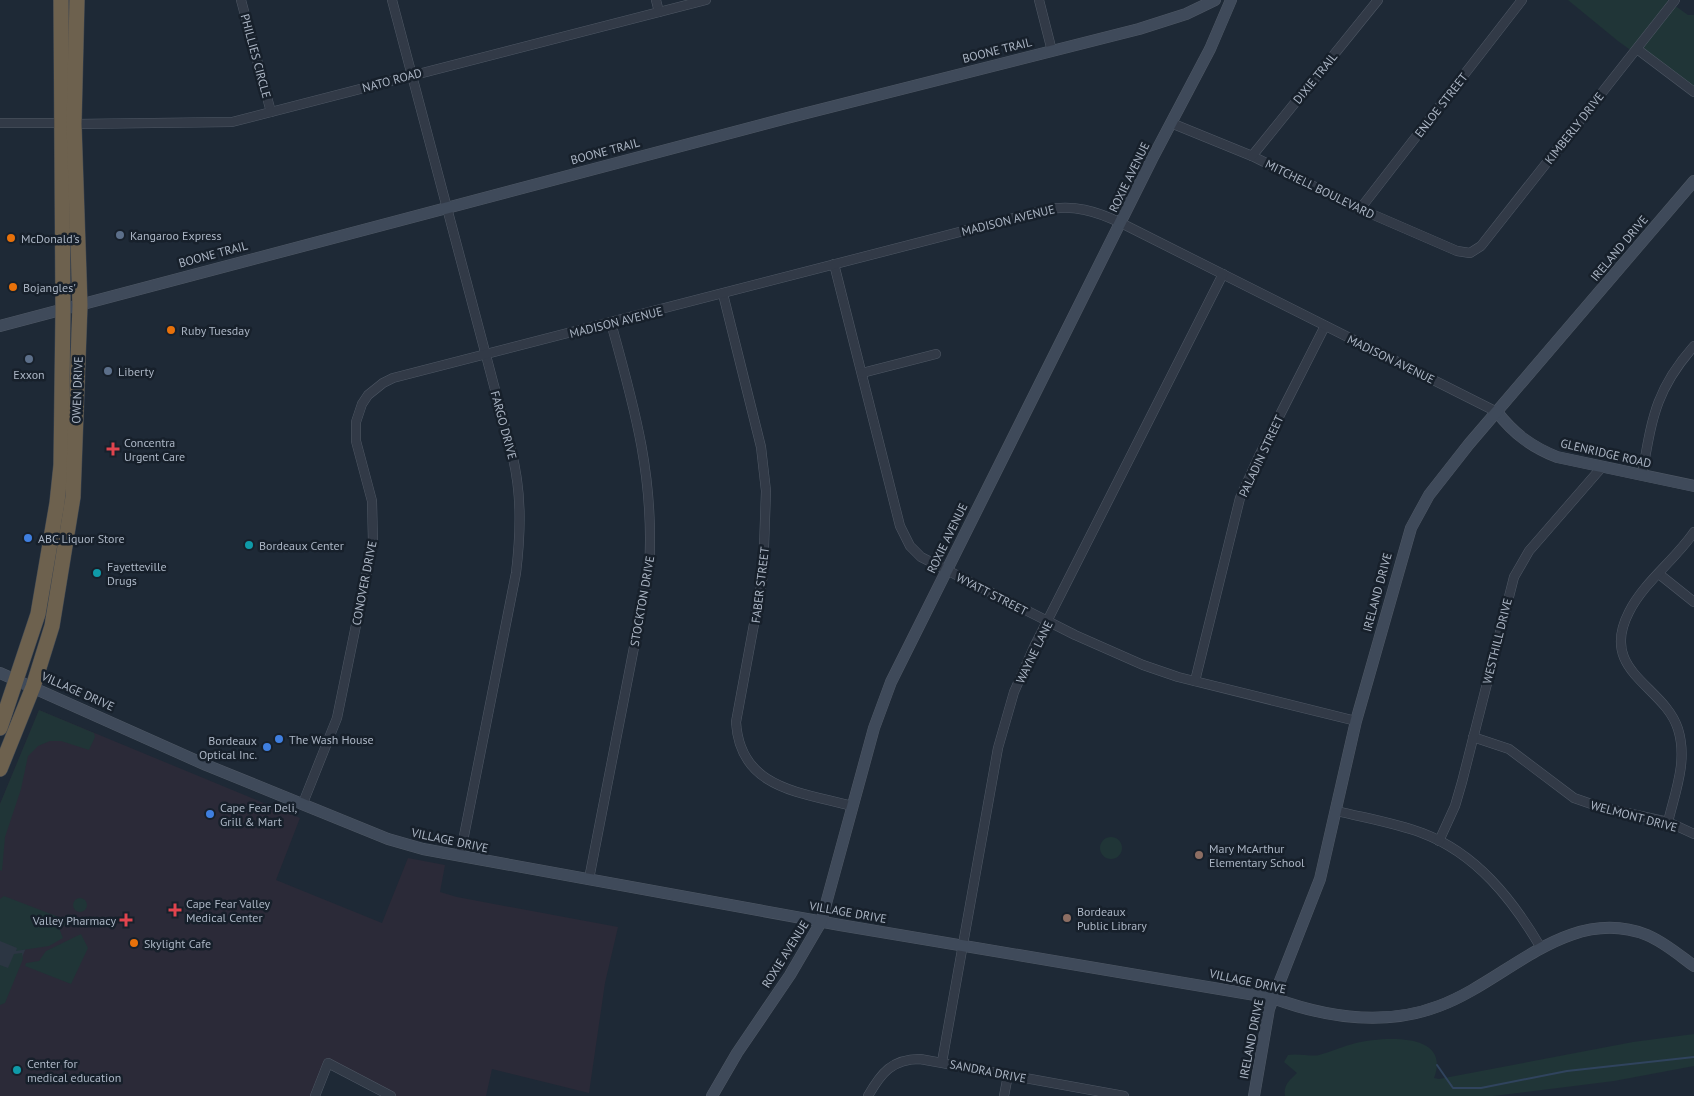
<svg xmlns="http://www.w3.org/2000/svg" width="1694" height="1096" viewBox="0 0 1694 1096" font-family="'PT Sans',sans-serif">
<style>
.medical{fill:#2b2a38}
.airport{fill:#2c3643}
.green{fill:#203537}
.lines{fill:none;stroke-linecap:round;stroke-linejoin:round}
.stream{stroke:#30445e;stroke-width:2}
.street-casing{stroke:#4f5865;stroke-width:10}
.secondary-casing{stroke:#4f5865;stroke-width:12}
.highway-casing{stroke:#3c4551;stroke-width:16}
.street{stroke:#323a47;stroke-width:9}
.secondary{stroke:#3f4a5a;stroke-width:11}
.highway{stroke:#6d614e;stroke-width:15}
.service-dot{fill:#5c6f8a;stroke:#17202b;stroke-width:2}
.food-dot{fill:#e8710a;stroke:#17202b;stroke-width:2}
.health-dot{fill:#e0444e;stroke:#17202b;stroke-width:2}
.shop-dot{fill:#3f7fe0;stroke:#17202b;stroke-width:2}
.culture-dot{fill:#0f9aa8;stroke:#17202b;stroke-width:2}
.education-dot{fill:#8d6e63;stroke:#17202b;stroke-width:2}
.labels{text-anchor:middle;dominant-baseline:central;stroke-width:5;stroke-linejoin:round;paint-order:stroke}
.street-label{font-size:12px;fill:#abb5c4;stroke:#17202b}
.poi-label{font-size:12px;fill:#abb5c4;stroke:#17202b;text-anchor:start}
</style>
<rect width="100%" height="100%" fill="#1e2936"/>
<!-- medical -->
<path class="medical" d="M39,710L300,818L276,880L382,923L408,858L445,865L440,892L457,897L618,927L605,983L589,1093L492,1069L486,1096H381L323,1064L310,1096H0V804Z"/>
<!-- airport -->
<path class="airport" d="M0,931L28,943L13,979L0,973Z"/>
<!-- green -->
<g class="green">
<path d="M1568,0H1667L1688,15H1694V88H1683L1618,41Z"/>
<path d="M39,710L94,733L95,737L89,750L61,741H50L38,746L28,756L21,789L5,837L2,871L0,870V804Z"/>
<circle cx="1111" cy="848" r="11"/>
<path d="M4,896L69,921L70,923L59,928L63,938L49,946L16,951L17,948L0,941V899Z"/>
<circle cx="80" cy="905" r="7"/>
<path d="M81,934L88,948L71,984L25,966L26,963L39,961L46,951Z"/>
<path d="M22,953L23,959L5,1003L0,1005V965L8,968L14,954Z"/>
<path d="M1694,1034V1066L1614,1081L1493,1096H1285C1283,1085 1290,1080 1297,1073L1284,1062L1288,1055C1298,1053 1313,1057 1319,1055C1331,1052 1343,1046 1356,1043C1382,1037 1452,1031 1434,1078L1439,1079L1633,1042Z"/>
</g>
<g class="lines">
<!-- stream -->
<path class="stream" d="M1437,1065L1453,1088H1481L1567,1071L1694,1057"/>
<!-- street casing -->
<g class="street-casing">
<g id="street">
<path d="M241,0L271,112"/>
<path d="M392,0L511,450C522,491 521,531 516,573L460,856"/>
<path d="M656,0L659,12"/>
<path d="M1039,0L1052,51"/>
<path d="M1637,49L1694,92"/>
<path d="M0,123H62"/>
<path d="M1171,123L1252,156L1360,209L1457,251L1470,253L1481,246L1675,0"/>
<path d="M74,124L232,122L706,0"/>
<path d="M1252,156L1378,0"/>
<path d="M1360,209L1522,0"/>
<path d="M834,264L900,526L910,546L921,557L1075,635L1143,665L1178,677L1356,721"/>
<path d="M723,294L761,447L766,491L763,575L736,722C740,789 800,792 852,806"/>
<path d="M862,373L936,354"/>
<path d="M1642,475C1652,419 1655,390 1694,346"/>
<path d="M1659,574L1694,602"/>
<path d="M1195,681L1240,498L1259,456L1325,326"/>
<path d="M1473,737L1509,749L1574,798L1600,807L1668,822L1694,834"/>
<path d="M303,803L337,718L373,542L372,501L356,441V422L362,404L368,395L383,383L393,378L1045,210C1073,204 1096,211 1121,223L1497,412"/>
<path d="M1337,811C1365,818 1395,823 1422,833C1476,853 1513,900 1541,948"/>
<path d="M1668,822C1675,792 1688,761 1678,729C1664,685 1598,672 1629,612C1644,582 1675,560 1694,532"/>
<path d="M1439,841L1455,806L1462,782L1514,577L1529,551L1602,467"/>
<path d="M589,879L649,570C655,480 635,409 611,323"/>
<path d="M942,1062L998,748L1014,692L1034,647L1223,274"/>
<path d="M315,1096L328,1063L391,1096"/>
<path d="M868,1096C881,1073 892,1059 920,1059L1124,1096"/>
<path d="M1004,1096L1008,1075"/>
</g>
</g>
<!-- secondary casing -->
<g class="secondary-casing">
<g id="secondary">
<path d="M0,326L791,117L1139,29L1186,14L1215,0"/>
<path d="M1497,412C1514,434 1532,447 1557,457L1694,486"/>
<path d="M0,673L206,765L388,839L423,849L840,925L1273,998C1327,1018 1384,1027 1439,1006C1507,981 1568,904 1647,935C1664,942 1679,955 1694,966"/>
<path d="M712,1096L737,1053L790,975L821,922L874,728L891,682L1152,159L1210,49L1231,0"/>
<path d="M1254,1096L1269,1009L1320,879L1356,721L1411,528L1429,495L1469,444L1694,181"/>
</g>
</g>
<!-- highway casing -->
<g class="highway-casing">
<g id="highway">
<path d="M0,728L38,614L57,503L61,465L63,310L61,0"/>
<path d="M0,769L33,687L52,626L73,497L80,305L74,124L77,0"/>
</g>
</g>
<!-- street -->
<use href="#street" class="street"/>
<!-- secondary -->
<use href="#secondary" class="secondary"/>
<!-- highway -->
<use href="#highway" class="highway"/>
</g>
<!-- markers -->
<g class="service-dot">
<circle cx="120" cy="235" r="5"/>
<circle cx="29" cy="359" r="5"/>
<circle cx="108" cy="371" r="5"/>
</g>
<g class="food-dot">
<circle cx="11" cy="238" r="5"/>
<circle cx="13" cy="287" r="5"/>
<circle cx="171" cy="330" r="5"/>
<circle cx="134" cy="943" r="5"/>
</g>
<g class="health-dot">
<path d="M110.5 441.5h5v5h5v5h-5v5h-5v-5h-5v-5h5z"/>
<path d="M172.5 902.5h5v5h5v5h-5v5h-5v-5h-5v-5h5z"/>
<path d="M123.5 912.5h5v5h5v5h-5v5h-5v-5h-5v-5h5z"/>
</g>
<g class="shop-dot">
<circle cx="28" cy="538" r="5"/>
<circle cx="279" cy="739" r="5"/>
<circle cx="267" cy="747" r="5"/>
<circle cx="210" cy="814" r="5"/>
</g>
<g class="culture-dot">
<circle cx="249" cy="545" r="5"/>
<circle cx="97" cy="573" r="5"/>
<circle cx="17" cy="1070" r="5"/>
</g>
<g class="education-dot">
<circle cx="1199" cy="855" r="5"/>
<circle cx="1067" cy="918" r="5"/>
</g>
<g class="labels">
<!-- street labels -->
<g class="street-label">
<text transform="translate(997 50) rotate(-14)">BOONE TRAIL</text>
<text transform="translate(256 56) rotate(75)">PHILLIES CIRCLE</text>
<text transform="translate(1315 78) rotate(-51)">DIXIE TRAIL</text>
<text transform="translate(392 80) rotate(-15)">NATO ROAD</text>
<text transform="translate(1441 105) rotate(-52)">ENLOE STREET</text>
<text transform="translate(1574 128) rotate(-52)">KIMBERLY DRIVE</text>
<text transform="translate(605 151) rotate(-15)">BOONE TRAIL</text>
<text transform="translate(1129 177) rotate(-64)">ROXIE AVENUE</text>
<text transform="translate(1320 189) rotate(26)">MITCHELL BOULEVARD</text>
<text transform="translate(1008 220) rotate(-14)">MADISON AVENUE</text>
<text transform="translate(1619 248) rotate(-50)">IRELAND DRIVE</text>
<text transform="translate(213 254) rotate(-15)">BOONE TRAIL</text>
<text transform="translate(616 322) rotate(-14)">MADISON AVENUE</text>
<text transform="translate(1391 359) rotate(26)">MADISON AVENUE</text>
<text transform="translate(77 390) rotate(-88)">OWEN DRIVE</text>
<text transform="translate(504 425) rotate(75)">FARGO DRIVE</text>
<text transform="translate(1606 453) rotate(13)">GLENRIDGE ROAD</text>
<text transform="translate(1261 456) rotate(-65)">PALADIN STREET</text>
<text transform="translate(947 538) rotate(-64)">ROXIE AVENUE</text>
<text transform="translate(364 583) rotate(-79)">CONOVER DRIVE</text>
<text transform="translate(760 585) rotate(-83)">FABER STREET</text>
<text transform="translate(1377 592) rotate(-75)">IRELAND DRIVE</text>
<text transform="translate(992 594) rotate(27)">WYATT STREET</text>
<text transform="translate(642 601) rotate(-80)">STOCKTON DRIVE</text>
<text transform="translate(1497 641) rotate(-76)">WESTHILL DRIVE</text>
<text transform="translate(1034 652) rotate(-64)">WAYNE LANE</text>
<text transform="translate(78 691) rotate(24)">VILLAGE DRIVE</text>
<text transform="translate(1634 816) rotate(15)">WELMONT DRIVE</text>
<text transform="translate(450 840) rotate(12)">VILLAGE DRIVE</text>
<text transform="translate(848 912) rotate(10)">VILLAGE DRIVE</text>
<text transform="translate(785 954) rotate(-58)">ROXIE AVENUE</text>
<text transform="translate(1248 981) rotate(12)">VILLAGE DRIVE</text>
<text transform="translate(1251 1039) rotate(-79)">IRELAND DRIVE</text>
<text transform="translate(988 1071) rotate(11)">SANDRA DRIVE</text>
</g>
<!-- poi labels -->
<g class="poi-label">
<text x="130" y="235">Kangaroo Express</text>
<text x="21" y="238">McDonald's</text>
<text x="23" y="287">Bojangles'</text>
<text x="181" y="330">Ruby Tuesday</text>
<text x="118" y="371">Liberty</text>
<text x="29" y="374" text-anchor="middle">Exxon</text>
<text x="124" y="442">Concentra<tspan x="124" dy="14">Urgent Care</tspan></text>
<text x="38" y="538">ABC Liquor Store</text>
<text x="259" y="545">Bordeaux Center</text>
<text x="107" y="566">Fayetteville<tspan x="107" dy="14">Drugs</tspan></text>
<text x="289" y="739">The Wash House</text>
<text x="257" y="740" text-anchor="end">Bordeaux<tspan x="257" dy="14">Optical Inc.</tspan></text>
<text x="220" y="807">Cape Fear Deli,<tspan x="220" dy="14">Grill &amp; Mart</tspan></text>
<text x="1209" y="848">Mary McArthur<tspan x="1209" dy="14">Elementary School</tspan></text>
<text x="186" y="903">Cape Fear Valley<tspan x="186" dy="14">Medical Center</tspan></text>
<text x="1077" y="911">Bordeaux<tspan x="1077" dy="14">Public Library</tspan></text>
<text x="116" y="920" text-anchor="end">Valley Pharmacy</text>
<text x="144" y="943">Skylight Cafe</text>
<text x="27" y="1063">Center for<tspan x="27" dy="14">medical education</tspan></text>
</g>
</g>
</svg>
